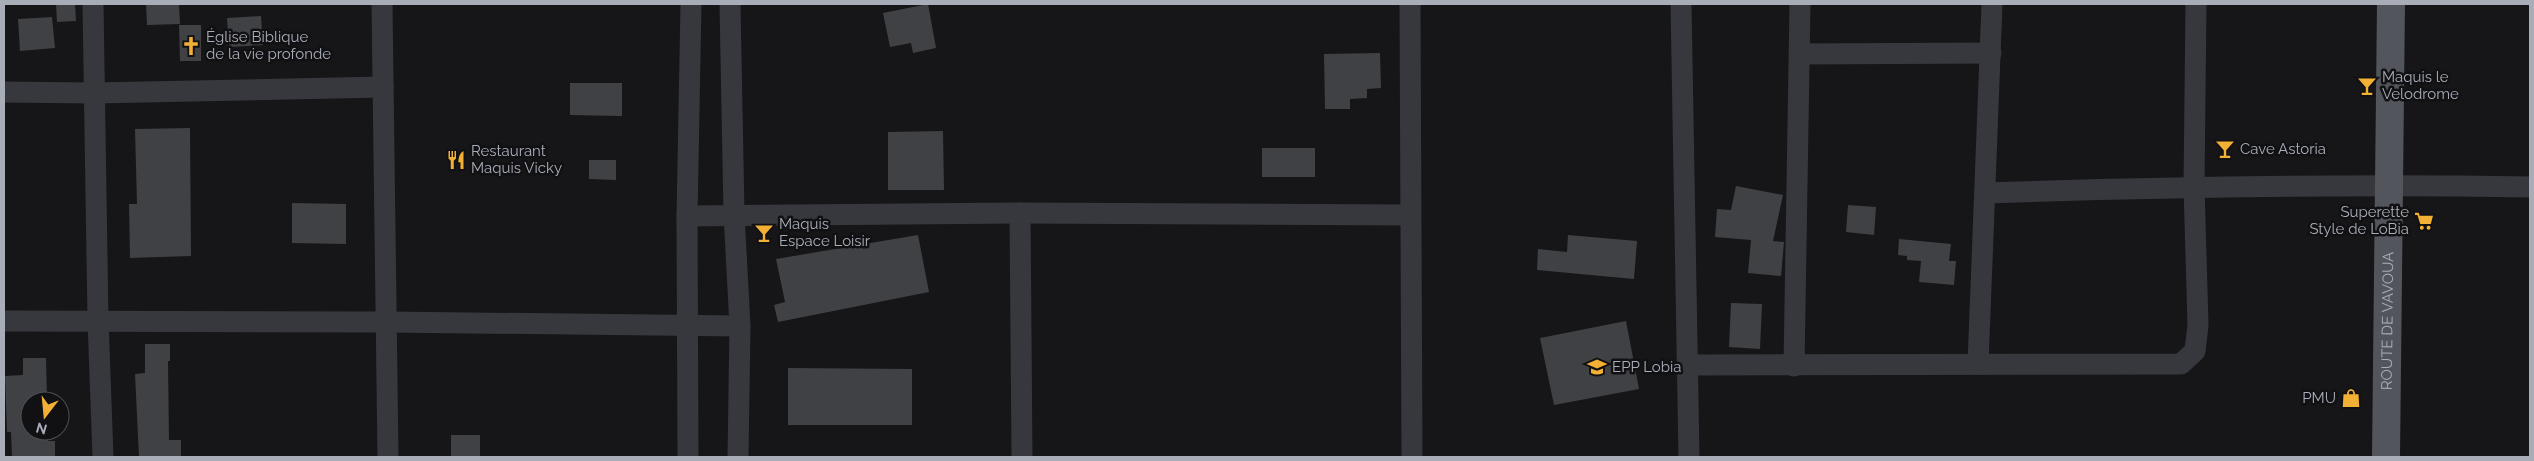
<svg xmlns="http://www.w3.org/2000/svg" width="2534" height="461" viewBox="0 0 2534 461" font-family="Raleway,sans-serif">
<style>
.building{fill:#404145}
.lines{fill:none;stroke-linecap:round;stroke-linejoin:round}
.street{stroke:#37383d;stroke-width:21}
.primary{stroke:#53555c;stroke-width:28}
.labels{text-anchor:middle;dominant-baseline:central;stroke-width:5;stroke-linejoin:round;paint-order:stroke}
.poi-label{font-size:15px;fill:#a8adb8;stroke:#111113;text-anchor:start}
.street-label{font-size:15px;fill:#a8adb8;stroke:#111113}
</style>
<rect width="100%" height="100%" fill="#161618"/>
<!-- building -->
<g class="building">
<path d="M56,4H75L76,21L57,22Z"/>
<path d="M146,4H179L180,24L147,25Z"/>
<path d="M928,4L936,48L913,53L911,43L890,47L883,13Z"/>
<path d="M261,16L263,45L229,47L227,18Z"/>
<path d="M52,17L55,48L20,51L18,19Z"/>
<path d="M179,25H201V61H180Z"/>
<path d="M1380,53L1381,88L1367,89V98L1350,99V109H1325L1324,54Z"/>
<path d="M570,83H622V116L570,115Z"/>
<path d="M190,128L191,256L130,258L129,204H137L135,129Z"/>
<path d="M943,131L944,190H888V132Z"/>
<rect x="1262" y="148" width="53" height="29"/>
<path d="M589,160H616V180L589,179Z"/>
<path d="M1736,186L1783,195L1773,241L1784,242L1781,276L1748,273L1751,240L1715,237L1717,209L1731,210Z"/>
<path d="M292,203L346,204V244L292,243Z"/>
<path d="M1848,205L1876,207L1874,235L1846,232Z"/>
<path d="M918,235L929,292L778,322L774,305L785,302L776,259Z"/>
<path d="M1568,235L1637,241L1634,279L1537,270L1538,249L1567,252Z"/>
<path d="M1899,239L1951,244L1949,261H1956L1954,285L1919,282L1921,261L1907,260V256L1898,255Z"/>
<path d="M1731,303L1762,304L1760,349L1729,347Z"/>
<path d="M1626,321L1639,389L1554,405L1540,338Z"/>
<path d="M145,344H170V361H168L169,440H181V457H139L135,374L145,373Z"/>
<path d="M23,358H46L47,401H30V431H48V441H55V457H12L11,432H7L5,376L23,375Z"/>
<path d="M788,368L912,369V425H788Z"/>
<rect x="451" y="435" width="29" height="22"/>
</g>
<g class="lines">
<!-- street -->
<g class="street">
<path d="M93,4L98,320L103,457"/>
<path d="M382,4L388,457"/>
<path d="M730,4L734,214L740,326L738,457"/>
<path d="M1410,4L1412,457"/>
<path d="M1681,4L1689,457"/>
<path d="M1800,54L1991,53"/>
<path d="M4,92L94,93L383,87"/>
<path d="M1985,193C2167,187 2348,184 2530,187"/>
<path d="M1020,213L1022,457"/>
<path d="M687,216L1020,213L1410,215"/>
<path d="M4,321L388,322L740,326"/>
<path d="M1978,364L1992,4"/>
<path d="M1688,365L2181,364L2195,351L2198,325L2194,186L2196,4"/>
<path d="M1794,366L1800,4"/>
<path d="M688,457L687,216L691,4"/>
</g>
<!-- primary -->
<path class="primary" id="s1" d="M2386,457L2391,4"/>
</g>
<!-- icons -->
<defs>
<g id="church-bare" transform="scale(1.5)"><path d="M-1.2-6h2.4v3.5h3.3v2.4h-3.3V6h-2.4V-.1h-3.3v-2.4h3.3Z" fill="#f2b134" stroke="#111113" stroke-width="2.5" paint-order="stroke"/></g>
<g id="bar-bare" transform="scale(1.5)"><path d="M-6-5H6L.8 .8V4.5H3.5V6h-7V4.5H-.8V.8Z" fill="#f2b134" stroke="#111113" stroke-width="2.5" paint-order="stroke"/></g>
<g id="restaurant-bare" transform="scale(1.5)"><path d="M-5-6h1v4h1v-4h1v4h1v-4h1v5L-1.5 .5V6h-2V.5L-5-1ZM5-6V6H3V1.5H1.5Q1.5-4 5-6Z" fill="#f2b134" stroke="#111113" stroke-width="2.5" paint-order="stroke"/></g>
<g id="supermarket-bare" transform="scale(1.5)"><path d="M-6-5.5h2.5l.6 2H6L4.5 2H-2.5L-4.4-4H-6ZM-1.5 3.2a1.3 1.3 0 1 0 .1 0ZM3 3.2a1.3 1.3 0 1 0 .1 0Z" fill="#f2b134" stroke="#111113" stroke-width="2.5" paint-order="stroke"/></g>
<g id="school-bare" transform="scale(1.5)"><path d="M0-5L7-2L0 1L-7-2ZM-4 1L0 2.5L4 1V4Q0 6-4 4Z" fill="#f2b134" stroke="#111113" stroke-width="2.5" paint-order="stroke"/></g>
<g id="shop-bare" transform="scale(1.5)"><path d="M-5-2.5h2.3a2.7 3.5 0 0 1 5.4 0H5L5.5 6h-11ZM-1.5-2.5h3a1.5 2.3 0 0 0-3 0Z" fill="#f2b134" stroke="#111113" stroke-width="2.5" paint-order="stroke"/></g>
</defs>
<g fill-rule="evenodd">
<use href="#church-bare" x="191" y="46"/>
<use href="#bar-bare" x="2367" y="86"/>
<use href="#bar-bare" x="2225" y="149"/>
<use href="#restaurant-bare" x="456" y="160"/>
<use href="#supermarket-bare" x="2424" y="221"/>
<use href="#bar-bare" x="764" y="233"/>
<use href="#school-bare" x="1597" y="367"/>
<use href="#shop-bare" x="2351" y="398"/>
</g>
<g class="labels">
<!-- poi labels -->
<g class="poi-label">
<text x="206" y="37">Église Biblique<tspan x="206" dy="17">de la vie profonde</tspan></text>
<text x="2382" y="77">Maquis le<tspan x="2382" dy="17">Velodrome</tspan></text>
<text x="2240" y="149">Cave Astoria</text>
<text x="471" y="151">Restaurant<tspan x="471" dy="17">Maquis Vicky</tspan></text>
<text x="2409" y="212" text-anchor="end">Superette<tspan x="2409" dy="17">Style de LoBia</tspan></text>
<text x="779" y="224">Maquis<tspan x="779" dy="17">Espace Loisir</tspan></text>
<text x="1612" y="367">EPP Lobia</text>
<text x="2336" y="398" text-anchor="end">PMU</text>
</g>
<!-- street labels -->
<g class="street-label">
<text stroke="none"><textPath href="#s1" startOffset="136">ROUTE DE VAVOUA</textPath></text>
</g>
</g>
<!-- border -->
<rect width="2534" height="461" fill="none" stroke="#a8adb8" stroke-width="10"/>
<!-- north arrow -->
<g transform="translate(45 416) rotate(196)"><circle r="24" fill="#111113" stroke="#4d4f55"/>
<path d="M0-4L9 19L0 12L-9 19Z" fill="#f2b134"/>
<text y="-8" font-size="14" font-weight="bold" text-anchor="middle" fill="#a8adb8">N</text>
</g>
</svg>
